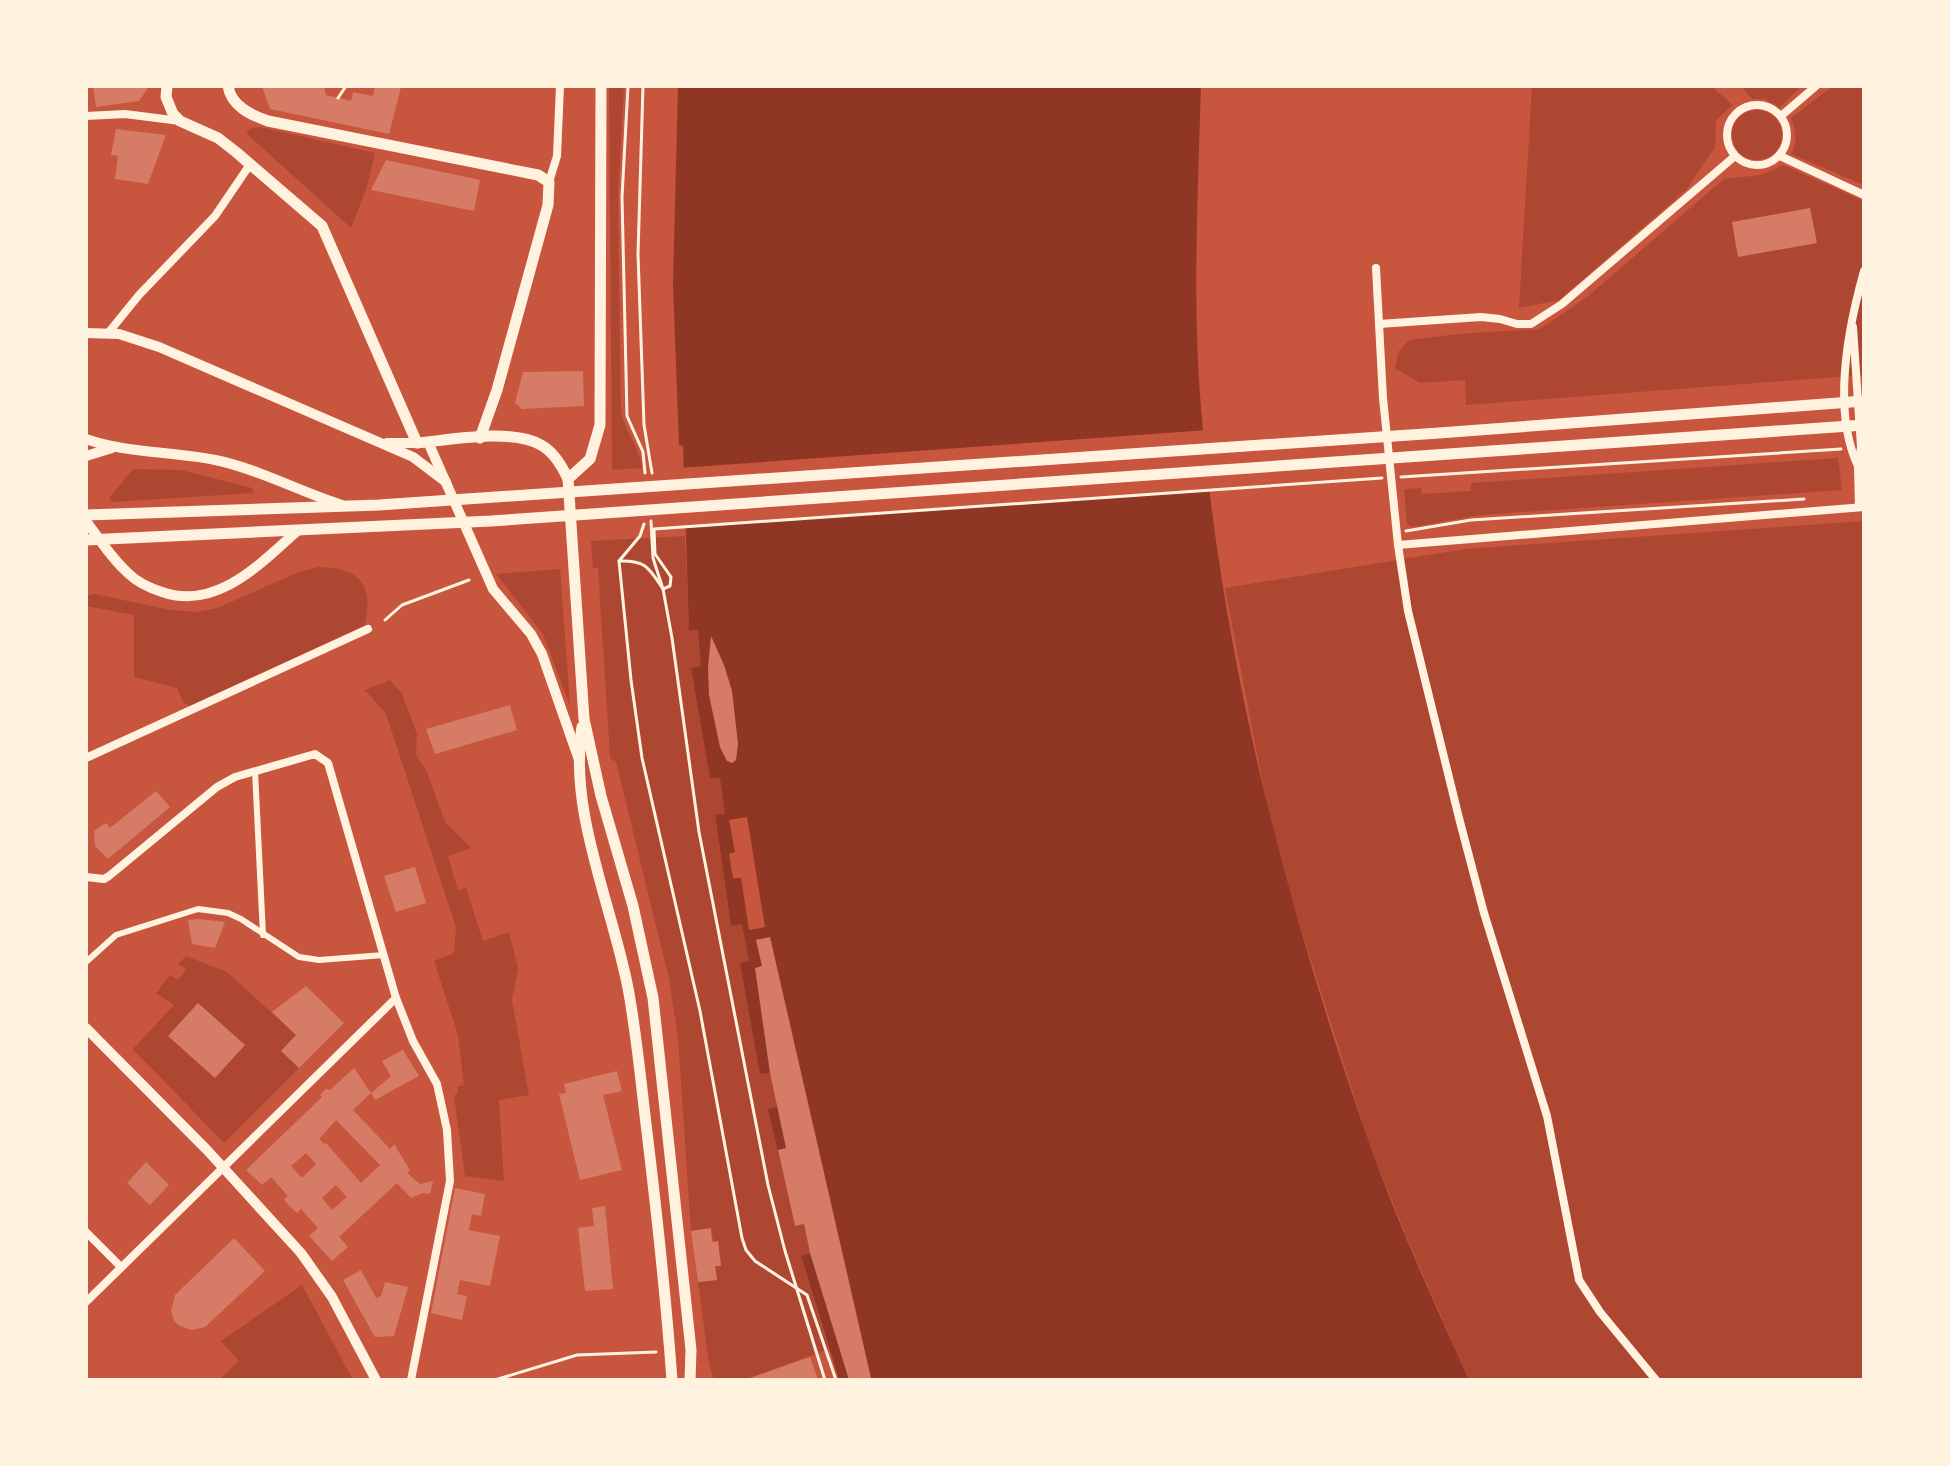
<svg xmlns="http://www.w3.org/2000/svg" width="1950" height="1466" viewBox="0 0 1950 1466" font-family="Overpass,sans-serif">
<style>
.green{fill:#ae4732}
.water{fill:#8f3625}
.pier{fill:#c8553d}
.building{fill:#d67c66;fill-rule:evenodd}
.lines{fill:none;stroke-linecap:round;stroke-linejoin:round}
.path{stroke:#fff3e0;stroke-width:3}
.pedestrian{stroke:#fff3e0;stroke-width:6}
.minor{stroke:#fff3e0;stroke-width:8}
.tertiary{stroke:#fff3e0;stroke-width:10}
.secondary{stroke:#fff3e0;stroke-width:11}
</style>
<rect width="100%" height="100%" fill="#c8553d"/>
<!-- green -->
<g class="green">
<path d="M609,86H624L618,197L621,413C626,433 640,448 642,468L612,470Z"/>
<path d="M1532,86H1711L1733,105L1716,120L1715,147L1686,190L1559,300L1519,308Z"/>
<path d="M1802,86L1780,107L1764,99H1752L1742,87Z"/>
<path d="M1833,86H1864V185L1791,154C1798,141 1796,131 1791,118Z"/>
<circle cx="1757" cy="135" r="25"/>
<path d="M260,127L375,153L367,187L351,228L246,133L251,128Z"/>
<path d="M1783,165L1864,201V375L1466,405L1465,380L1420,383L1395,368L1399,351L1409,340L1458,334L1540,329L1587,297L1724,179L1761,175Z"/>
<path d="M1838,458L1842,490L1480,515L1412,527L1407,524L1404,489L1421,488L1422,494L1471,491V483Z"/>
<path d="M133,469L181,470L252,488L254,493L112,502L109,498Z"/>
<path d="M1864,521V1380H1469L1407,1238L1370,1146L1290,894L1273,835L1225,588L1465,549Z"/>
<path d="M685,536L689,629H698L701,667L691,668L710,778L720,777L725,814L715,816L731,926L742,924L749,961L740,963L761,1074L770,1073L777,1108L768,1109L795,1226L804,1224L810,1253L801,1256L829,1351L826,1350L743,1380H714L709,1364L698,1282L717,1280L715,1266H720L710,1228L691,1231L678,1038L669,979L616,762L610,758L598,568H593L591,541Z"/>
<path d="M318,567C359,567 374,584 365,625L190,706L183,702L177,688L134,677V615L86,606V596L95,594L170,610L196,612L217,608L299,572Z"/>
<path d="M560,569L570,706L543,634L496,574Z"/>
<path d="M390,680L402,694L417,734L416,755L427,772L445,822L471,848L448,856L458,890L466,888L483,941L509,932L518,968L512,1000L529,1095L499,1100L504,1181L465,1176L454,1096L458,1092L457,1087L464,1085L458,1035L434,961L454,953L456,927L386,714L365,690Z"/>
<path d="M186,956L227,972L296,1035L299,1068L224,1143L133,1049L174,1005L156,993L170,975L178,980L186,969L178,964Z"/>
<path d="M302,1285L353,1380H219L239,1361L221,1341Z"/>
</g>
<!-- water -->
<path class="water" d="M678,86H1201C1198,193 1192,301 1201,408C1222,660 1286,907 1370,1145C1398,1225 1434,1302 1469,1380H839L801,1256L810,1253L804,1224L795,1226L768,1109L777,1107L770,1073L760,1074L740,963L749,961L742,924L731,926L715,815L725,814L720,778H710L691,668L701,666L698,630H689L683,446L679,445L673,284Z"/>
<!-- pier -->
<g class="pier">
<path d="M1208,430L1215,491L681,527L679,468Z"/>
<path d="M747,817L765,927L749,930L741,878H733L729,854L735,852L729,820Z"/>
</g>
<!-- building -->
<g class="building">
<path d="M93,86H149L139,101L96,107Z"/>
<path d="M262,86H324L326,95L351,101L353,92L373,96L375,86L401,87L389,134L270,109Z"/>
<path d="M116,129L166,135L148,184L115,179L118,156L111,155Z"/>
<path d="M386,160L480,180L474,211L371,190Z"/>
<path d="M1810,208L1817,243L1738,257L1732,222Z"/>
<path d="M583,371L584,406L522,409L515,403L523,372Z"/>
<path d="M711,636L724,665L732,691L738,744L736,760L732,763L727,761L720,747L709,695L708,667Z"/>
<path d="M510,705L517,730L435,754L426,729Z"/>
<path d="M156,791L170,807L108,859L95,846L94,831L106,823L110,828Z"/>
<path d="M415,867L426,903L396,912L384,876Z"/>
<path d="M198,919L225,922L215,948L192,944L188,920Z"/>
<path d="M770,937L871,1378L861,1380H849L810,1253L804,1224L795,1226L778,1150L786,1148L770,1073L755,968L762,966L756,940Z"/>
<path d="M306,986L344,1023L299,1068L281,1051L296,1035L272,1012Z"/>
<path d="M198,1003L245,1045L215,1078L168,1036Z"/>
<path d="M403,1050L419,1076L375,1100L371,1093L391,1076L382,1061Z"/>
<path d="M354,1068L371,1093L353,1110L390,1149L394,1144L410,1170L407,1173L420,1184L433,1181L430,1194L423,1193L411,1198L397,1183L339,1237L348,1247L332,1261L309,1236L318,1228L301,1209L297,1213L290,1207L284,1199L288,1196L271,1177L262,1185L246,1170L322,1097L320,1095L326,1089L330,1090ZM336,1120L380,1165L361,1183L326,1143L324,1144L319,1139ZM306,1153L316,1164L302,1178L291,1166ZM336,1185L347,1197L332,1210L322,1198Z"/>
<path d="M617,1071L622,1091L603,1095L622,1170L580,1180L559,1094L566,1093L564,1084Z"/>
<path d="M146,1162L169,1185L150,1205L127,1183Z"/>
<path d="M455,1188L485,1194L481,1216L472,1214L469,1230L500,1236L490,1286L460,1280L457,1294L467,1296L462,1320L431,1313Z"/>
<path d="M605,1206L613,1289L585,1291L578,1228L594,1226L592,1208Z"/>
<path d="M711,1228L712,1242L718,1241L721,1266H715L717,1280L698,1282L691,1231Z"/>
<path d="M234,1238L265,1271L205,1327L192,1330L180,1326L174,1321L171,1311L175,1295Z"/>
<path d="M361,1270L376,1298L381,1296L385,1282L408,1287L394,1336L375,1337L343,1280Z"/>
<path d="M810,1357L818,1380H745Z"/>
</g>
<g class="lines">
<!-- path -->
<g class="path">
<path d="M628,86L622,197L627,416L643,452L645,473"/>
<path d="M643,86L638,254L644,425L652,473"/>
<path d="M338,98L346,86"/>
<path d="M1401,477L1841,449"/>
<path d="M651,521L653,558L663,589L672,638L699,832L768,1185L785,1251L825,1380"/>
<path d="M644,524L640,536L619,561L631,680L642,758L700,1011L742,1238L746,1250L755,1261L807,1295L836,1380"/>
<path d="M1406,531L1471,520L1804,499"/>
<path d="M619,561C646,560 649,568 663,589L670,586L671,577L655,554L654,529L1382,478"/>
<path d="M385,620L402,605L469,580"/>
<path d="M495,1380L577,1355L656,1352"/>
</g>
<!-- pedestrian -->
<g class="pedestrian">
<path d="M255,771L263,935"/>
<path d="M86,962L116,935L198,909L228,913L241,919L299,957L319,960L384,955"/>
</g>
<!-- minor -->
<g class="minor">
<circle cx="1757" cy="135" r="30"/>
<path d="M86,116L125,114L180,121"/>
<path d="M1781,116L1816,86"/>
<path d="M1780,156L1864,195"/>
<path d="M549,182L557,156L560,86"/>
<path d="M1376,268L1383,398L1398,545L1408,611L1459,818L1484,913L1547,1116L1579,1280L1600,1312L1656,1380"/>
<path d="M1379,324L1481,317L1500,319L1517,324H1531L1562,304L1735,156"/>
<path d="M1853,327L1861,447L1858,466L1859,507"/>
<path d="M109,332L139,295L215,216L251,163"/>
<path d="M1858,466C1832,411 1848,328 1864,271"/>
<path d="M1398,545L1864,507"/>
<path d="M86,758L368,629"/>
<path d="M86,877L104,879L109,876L217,787L235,777L315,754L328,763L396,998L413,1041L437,1084L447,1130L450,1181L411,1380"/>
<path d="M86,1232L121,1267"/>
<path d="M86,1302L396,998"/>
</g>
<!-- tertiary -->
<g class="tertiary">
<path d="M86,333L119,334L159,347L413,457L446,482"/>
<path d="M86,439C128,454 176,451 220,461C263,471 301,492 342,505"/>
<path d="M428,442L493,589L531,634L542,654L578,757"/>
<path d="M387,443H417"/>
<path d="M86,456L112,448"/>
<path d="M86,521C100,540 112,559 129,574C138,583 150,588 162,592C216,611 260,564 296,532"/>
<path d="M86,1028L207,1150L301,1253L332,1297L376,1380"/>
</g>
<!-- secondary -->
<g class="secondary">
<path d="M167,86L166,97L173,114L180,121L218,138L236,152L322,226L417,443C451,440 511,428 541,445C554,452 562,466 568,479L584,719L601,796L633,906L653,998L691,1350L690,1380"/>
<path d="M228,86C231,106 251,115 268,121L538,175L549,182L548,205L497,390L480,438"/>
<path d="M568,479L590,459L600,425L601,86"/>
<path d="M86,515L379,505L1439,433L1864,401"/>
<path d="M86,540L491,521L1864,425"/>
<path d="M582,727C568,810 612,905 628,988C637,1036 641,1084 647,1132C657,1215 666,1297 672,1380"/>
</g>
</g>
<!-- border -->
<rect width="1950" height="1466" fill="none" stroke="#fff3e0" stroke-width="176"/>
</svg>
